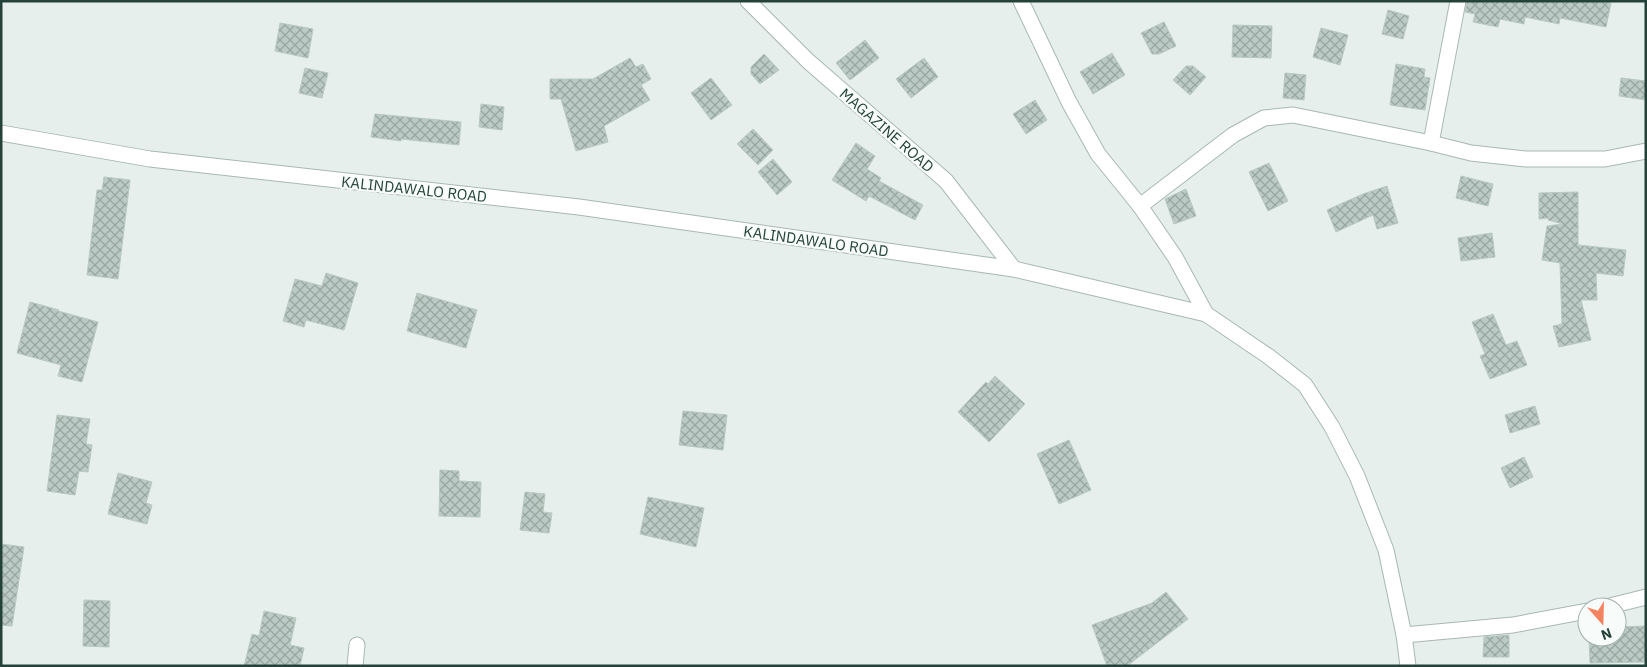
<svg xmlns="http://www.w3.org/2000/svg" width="1647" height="667" viewBox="0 0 1647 667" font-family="'IBM Plex Sans',sans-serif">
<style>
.building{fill:url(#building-cross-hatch);stroke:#b8c9c2}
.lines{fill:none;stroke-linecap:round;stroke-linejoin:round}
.minor-casing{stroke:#a8b8b2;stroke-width:17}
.tertiary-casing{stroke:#a8b8b2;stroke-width:17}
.minor{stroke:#fff;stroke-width:15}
.tertiary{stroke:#fff;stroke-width:15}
.labels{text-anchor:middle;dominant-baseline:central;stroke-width:4.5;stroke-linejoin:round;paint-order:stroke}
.street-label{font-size:15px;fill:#24423a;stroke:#f7fbf9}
</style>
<defs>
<pattern id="building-cross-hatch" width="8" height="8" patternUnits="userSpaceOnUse" patternTransform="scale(1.25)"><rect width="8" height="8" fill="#bbcac4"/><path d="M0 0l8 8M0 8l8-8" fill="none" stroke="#98a6a0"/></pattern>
</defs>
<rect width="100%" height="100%" fill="#e6efeb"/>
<!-- building -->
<g class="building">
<path d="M1467,1H1600L1611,3L1606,27L1560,18L1559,24L1525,17L1524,24L1500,19L1498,27L1473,22L1475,14L1465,12Z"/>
<path d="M1388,10L1409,16L1403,39L1382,34Z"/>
<path d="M1164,22L1176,46L1159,54H1152L1141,33Z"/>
<path d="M280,23L313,29L308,58L275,51Z"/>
<path d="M1233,25L1272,26L1271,58L1232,57Z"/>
<path d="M1321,28L1348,35L1340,65L1313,57Z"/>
<path d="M865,40L879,58L850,80L836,63Z"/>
<path d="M1112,53L1125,75L1093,94L1080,72Z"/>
<path d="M764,54L779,70L760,84L751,74V67Z"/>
<path d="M630,58L636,67L643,64L651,79L641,85L650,100L604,126L608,142L576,151L561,99H550V79H593Z"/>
<path d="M924,58L938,77L911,98L896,79Z"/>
<path d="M1396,64L1425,69L1424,77L1430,78L1425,110L1390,105Z"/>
<path d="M1186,66H1193L1206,77L1190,95L1173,80Z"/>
<path d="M305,68L328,73L322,98L299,93Z"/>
<path d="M1285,73L1306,75L1304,100L1283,98Z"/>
<path d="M711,78L732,105L711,120L691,93Z"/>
<path d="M1621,78L1646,81V100L1619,96Z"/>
<path d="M1035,100L1047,120L1026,134L1013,114Z"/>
<path d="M481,104L504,107L502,130L479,127Z"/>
<path d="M375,114L461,122L459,145L401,139V141L371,137Z"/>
<path d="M753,129L773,150L758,165L737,144Z"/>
<path d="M856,143L875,156L867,169L881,178L879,181L923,205L915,220L869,196L866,201L832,180Z"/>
<path d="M773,159L792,182L777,195L758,172Z"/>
<path d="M1269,163L1288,201L1268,211L1249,172Z"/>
<path d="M1461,176L1493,184L1488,206L1456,198Z"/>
<path d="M104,177L130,180L118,279L87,275L97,190H102Z"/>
<path d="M1387,186L1398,223L1377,229L1373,215L1336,232L1327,210L1363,194Z"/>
<path d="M1186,189L1196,216L1174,224L1165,199Z"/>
<path d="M1578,192V245L1626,250L1623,276L1596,273L1597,300H1581L1591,340L1559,347L1553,326L1562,324L1560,263L1542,260L1547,226L1563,224L1548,220L1549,218L1539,219V193Z"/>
<path d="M1492,233L1495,257L1461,261L1458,238Z"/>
<path d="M326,273L358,283L344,330L306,320L304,327L283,321L295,279L322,286Z"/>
<path d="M417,293L477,310L466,348L407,331Z"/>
<path d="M30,302L59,310L58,311L98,322L82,382L58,376L61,365L17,353Z"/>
<path d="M1493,314L1506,345L1517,341L1527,365L1490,379L1480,356L1485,354L1472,322Z"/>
<path d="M995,376L1025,404L989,442L958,412L986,382L988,384Z"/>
<path d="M1535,406L1540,424L1510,433L1505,415Z"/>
<path d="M683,411L727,415L723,450L679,445Z"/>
<path d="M57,415L90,419L86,444L92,445L88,472L79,471L75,495L47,491Z"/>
<path d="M1069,440L1091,490L1059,504L1037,454Z"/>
<path d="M1524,457L1533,477L1510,488L1501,468Z"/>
<path d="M440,470L459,471V481L481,482L480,517L439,516Z"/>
<path d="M118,473L152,482L146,503L152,505L147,524L108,514Z"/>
<path d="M525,492L545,494L543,512L552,513L549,533L520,530Z"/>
<path d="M648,497L704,508L696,547L640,534Z"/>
<path d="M1,544L24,547L12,626L1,625Z"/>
<path d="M1166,592L1188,619L1127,666H1107L1092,625L1152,603Z"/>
<path d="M84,600L110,601L109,647L83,646Z"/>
<path d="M264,611L296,618L290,645L304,648L300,666H244L252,634L259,636Z"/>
<path d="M1646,626V662L1590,663L1589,637H1617V627Z"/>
<path d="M1509,635V657H1483L1484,637Z"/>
</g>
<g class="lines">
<!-- minor casing -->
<g class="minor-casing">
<g id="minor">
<path d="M748,1L808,61L946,181L1014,269"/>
<path d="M1021,1L1069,102L1098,154L1140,206L1175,257L1206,314"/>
<path d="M1431,143L1458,1"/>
<path d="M1140,206L1233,135L1264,118L1293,115L1431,143L1471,153L1526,159H1605L1646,151"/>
<path d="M1606,607L1646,597"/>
<path d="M1404,635L1513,625L1587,611"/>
<path d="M355,666L357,645"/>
</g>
</g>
<!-- tertiary casing -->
<g class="tertiary-casing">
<path id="tertiary" d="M1,133L150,159L579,207L1014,269L1206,314L1268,356L1305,385L1332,427L1357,476L1386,550L1404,635L1408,666"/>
</g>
<!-- minor -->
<use href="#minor" class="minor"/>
<!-- tertiary -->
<use href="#tertiary" class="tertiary"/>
</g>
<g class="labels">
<!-- street labels -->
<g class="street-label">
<text transform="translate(887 130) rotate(41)">MAGAZINE ROAD</text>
<text transform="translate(414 189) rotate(6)">KALINDAWALO ROAD</text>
<text transform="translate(816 241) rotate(8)">KALINDAWALO ROAD</text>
</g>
</g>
<!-- border -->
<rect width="1647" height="667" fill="none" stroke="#24423a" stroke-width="5"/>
<!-- north arrow -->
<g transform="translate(1602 622) rotate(160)"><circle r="24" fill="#f7fbf9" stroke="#a3b1ad"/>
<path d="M0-4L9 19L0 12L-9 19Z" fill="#f4845f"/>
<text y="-8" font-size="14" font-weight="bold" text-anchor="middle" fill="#24423a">N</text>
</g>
</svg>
